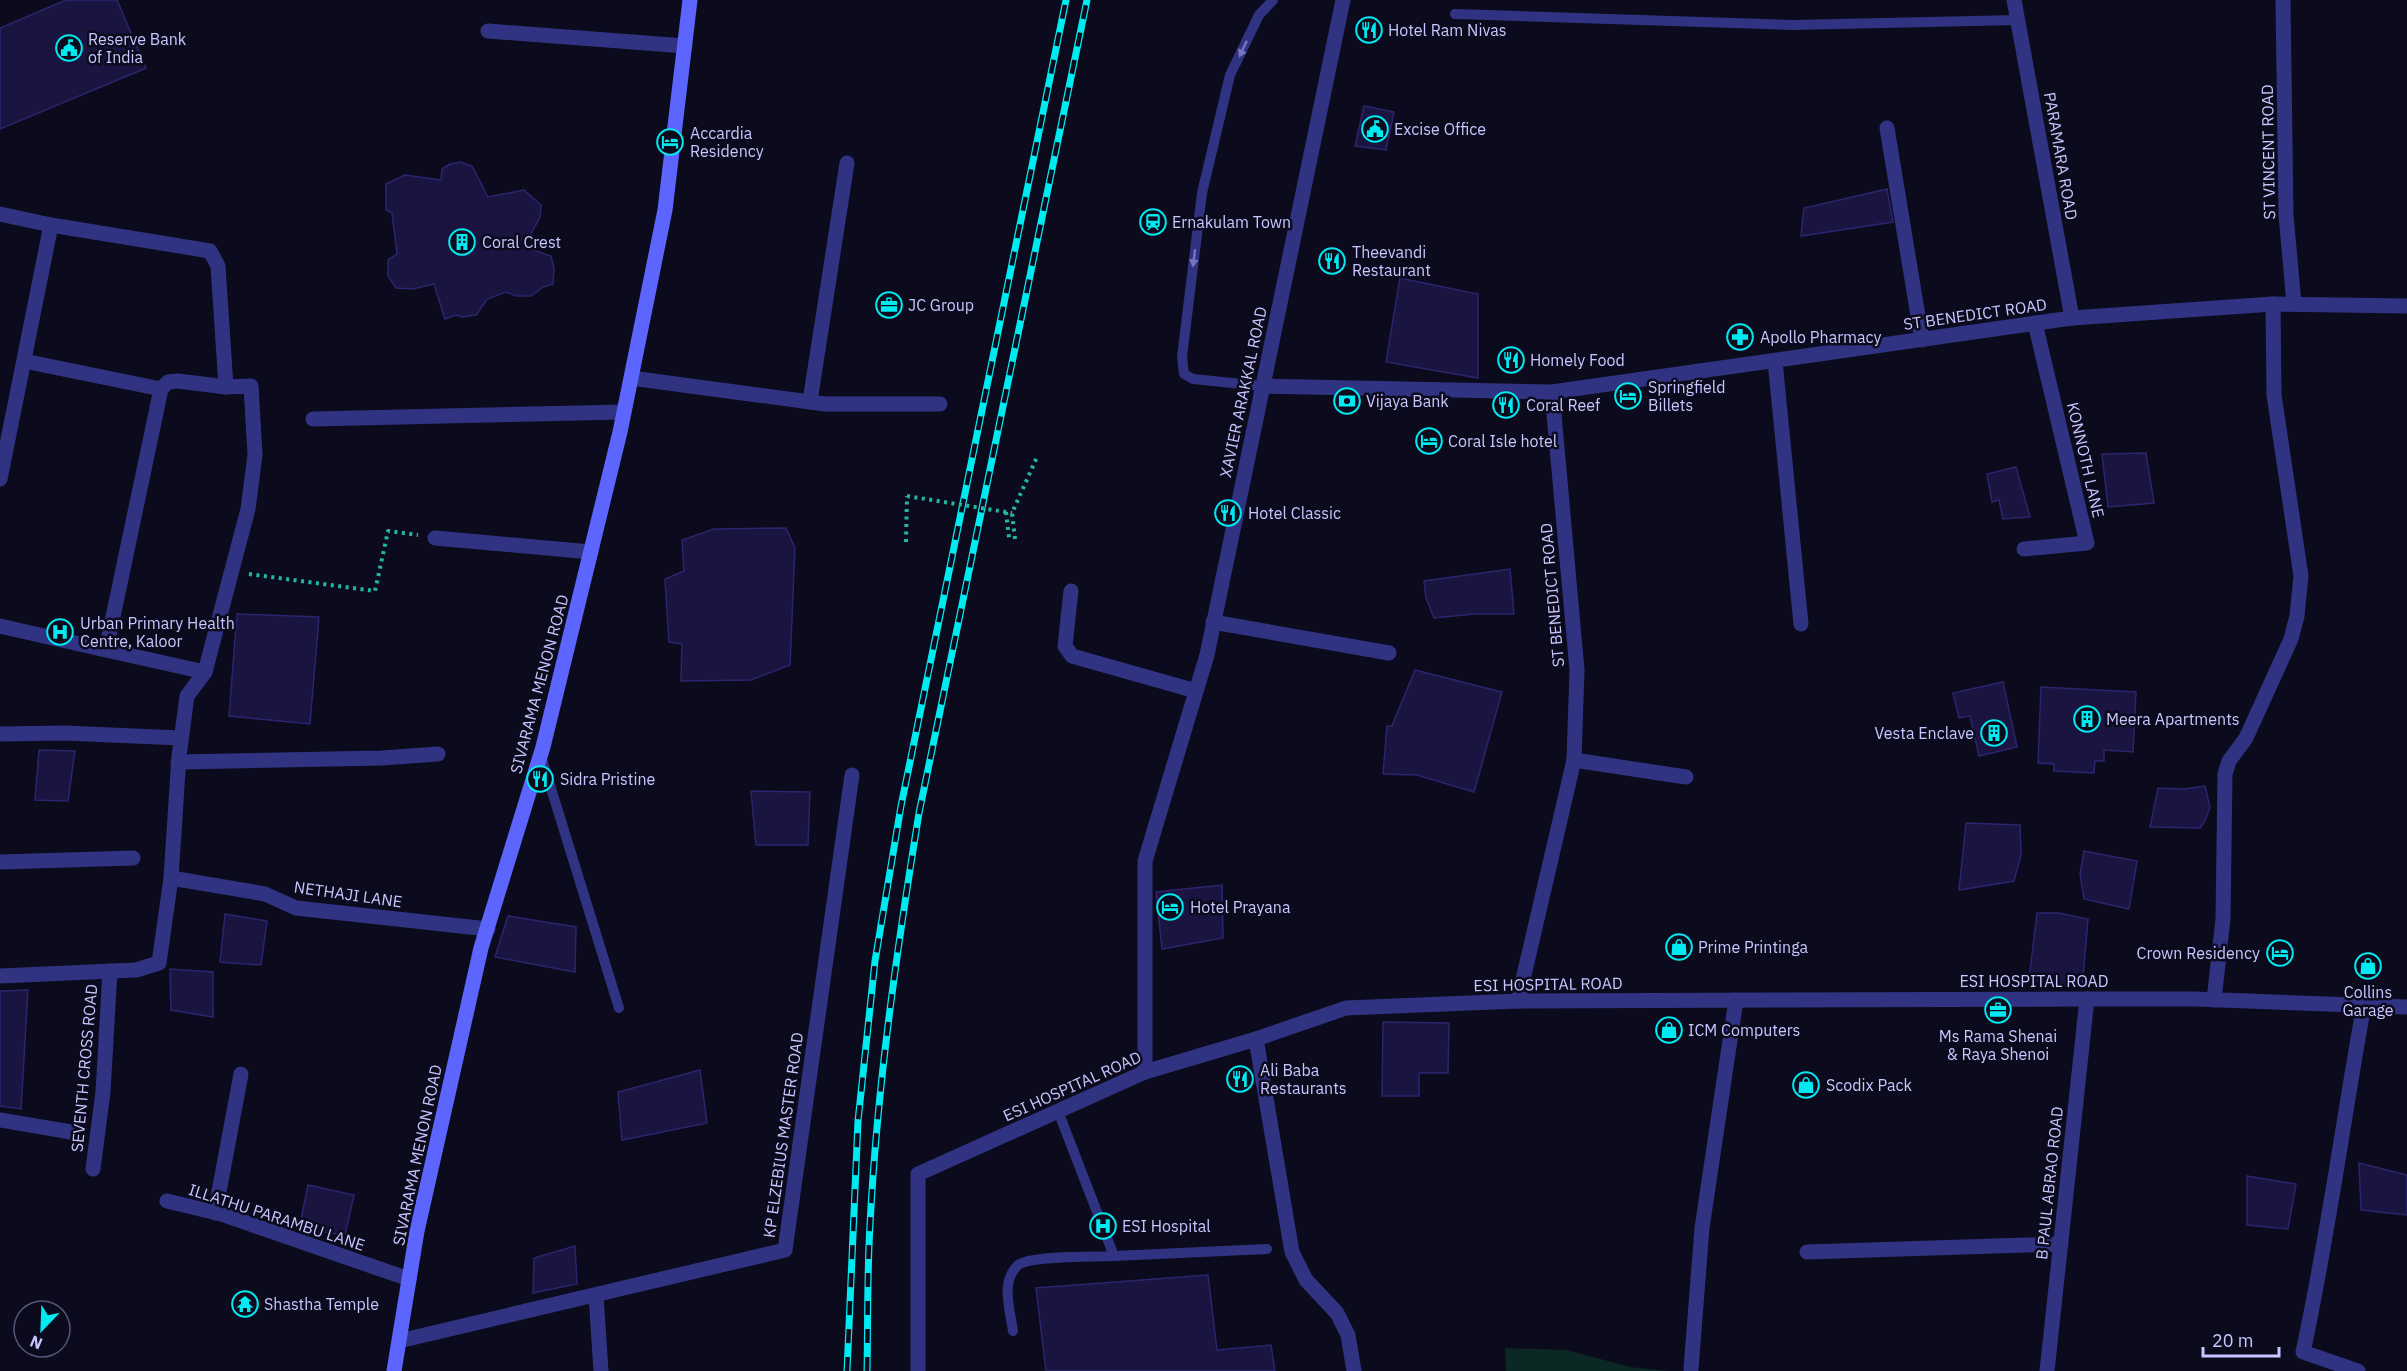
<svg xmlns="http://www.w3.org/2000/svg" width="2407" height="1371" viewBox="0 0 2407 1371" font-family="'IBM Plex Sans',sans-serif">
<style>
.green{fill:#0c2825}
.building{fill:#1a1440;stroke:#2d246e;stroke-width:1.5}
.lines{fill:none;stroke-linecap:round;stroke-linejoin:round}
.path{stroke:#22b7a3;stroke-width:4;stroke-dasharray:3 4.5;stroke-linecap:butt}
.lane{stroke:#303381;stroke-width:10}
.street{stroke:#303381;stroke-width:15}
.secondary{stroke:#5d65ff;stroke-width:15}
.rail-casing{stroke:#00ebf1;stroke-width:7}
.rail{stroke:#0c0a1d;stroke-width:4.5;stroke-dasharray:14;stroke-linecap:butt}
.path-bridge{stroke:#22b7a3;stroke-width:4;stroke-dasharray:3 4.5;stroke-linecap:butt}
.oneway{fill:#7475ba}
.labels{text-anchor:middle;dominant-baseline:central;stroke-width:5;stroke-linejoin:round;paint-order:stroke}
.poi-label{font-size:16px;fill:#c8c6ff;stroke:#0c0a1d;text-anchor:start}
.street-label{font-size:16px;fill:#c8c6ff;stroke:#0c0a1d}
</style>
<rect width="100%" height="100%" fill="#0c0a1d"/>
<!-- green -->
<path class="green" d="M1505,1348L1567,1350L1630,1367L1667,1371H1506Z"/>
<!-- building -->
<g class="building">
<path d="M66,0H117L146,68L0,129V28Z"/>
<path d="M1364,106L1394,112L1386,150L1355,146Z"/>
<path d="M461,162L472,166L488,197L524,190L541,205L540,217L524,247L551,256L554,268L553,284L543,287L531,296H516L506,292L487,299L476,315L462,317L456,315L445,319L434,284L413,289L396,288L388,276V260L397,254L392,213L386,210V184L405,175L441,180L442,169L450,164Z"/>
<path d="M1887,189L1893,222L1801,236L1804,208Z"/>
<path d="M1400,278L1478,294V378L1386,362Z"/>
<path d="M2146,453L2154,503L2108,507L2102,454Z"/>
<path d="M2016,467L2030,517L2003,519L1999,500L1992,502L1987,474Z"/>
<path d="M786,528L795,548L790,665L751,680L681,681L682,644L669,642L665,579L684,571L682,540L714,529Z"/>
<path d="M1510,569L1514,614H1474L1434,618L1426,598L1424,581Z"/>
<path d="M237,614L319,617L310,724L229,716Z"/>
<path d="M1415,670L1502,692L1474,792L1417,775L1383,774L1387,726H1392Z"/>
<path d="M2003,682L2017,747L1979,756L1970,716L1959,718L1953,693Z"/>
<path d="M2041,687L2136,692L2133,752L2104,750V761H2095L2094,773L2054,771V764L2038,763Z"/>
<path d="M39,750L75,751L68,801L35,800Z"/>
<path d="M2205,786L2210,807L2205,821L2200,828L2150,827L2158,788L2183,789Z"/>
<path d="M751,791L810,792L808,845H756Z"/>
<path d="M1966,823L2020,825L2021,855L2014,881L1959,890Z"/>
<path d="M2084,851L2137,861L2129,909L2084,899L2080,874Z"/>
<path d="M1222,885L1223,938L1162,949L1156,892Z"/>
<path d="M2037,913H2059L2088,919L2082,988L2029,980Z"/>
<path d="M225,914L267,921L261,965L220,962Z"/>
<path d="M508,916L576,927L575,972L495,957Z"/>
<path d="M170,969L213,972V1017L171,1010Z"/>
<path d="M28,990L21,1109L0,1106V991Z"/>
<path d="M1383,1022L1449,1023L1448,1073H1419V1096H1382Z"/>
<path d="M700,1070L707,1123L622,1140L618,1092Z"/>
<path d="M2359,1163L2407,1175V1215L2361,1210Z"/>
<path d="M2247,1176L2296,1184L2288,1229L2247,1225Z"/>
<path d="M308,1185L354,1195L345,1235L299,1229Z"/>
<path d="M575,1246L577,1284L533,1293L534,1258Z"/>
<path d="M1208,1275L1217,1350L1271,1345L1275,1371H1046L1036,1288Z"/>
</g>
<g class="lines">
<!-- path -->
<g class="path">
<path d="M1006,512L1009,538"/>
<path d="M1015,539L1012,513L1037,457"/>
<path d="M906,542L907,496"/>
<path d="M249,574L375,591L388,531L418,535"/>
</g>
<!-- lane -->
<g class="lane">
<path d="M1455,14L1793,25L2018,20"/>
<path d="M1262,386L1193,379L1184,374L1182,357L1202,193L1230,75L1259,15L1273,0"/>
<path d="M541,756L619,1008"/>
<path d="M1114,1256L1267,1249"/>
<path d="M1013,1331C1011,1317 1006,1299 1008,1285C1009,1278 1013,1270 1018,1265C1032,1255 1095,1257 1114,1256L1058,1111"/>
</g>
<!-- street -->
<g class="street">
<path d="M2014,0L2072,318"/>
<path d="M2283,0L2286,215L2294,304"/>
<path d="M488,31L685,46"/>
<path d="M1887,128L1922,340"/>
<path d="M0,214L51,225L0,479"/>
<path d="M51,225L210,251L218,266L226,387"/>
<path d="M24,361L161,389"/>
<path d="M1775,361L1801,624"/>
<path d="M631,378L825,404H940"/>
<path d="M1262,386L1552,392L2072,318L2273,304L2407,306"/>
<path d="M810,401L847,163"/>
<path d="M313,419L624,412"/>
<path d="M435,538L591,552"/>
<path d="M2024,549L2087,543L2035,323"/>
<path d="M1071,591L1065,646L1072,656L1196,691"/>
<path d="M1213,622L1389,653"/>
<path d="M0,626L106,650L161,389L168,382L178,381L226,387L251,386L255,455L248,509L205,672L106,650"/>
<path d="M0,734L65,733L181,738"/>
<path d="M1574,760L1686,777"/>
<path d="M178,762L382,758L438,754"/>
<path d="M0,862L133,858"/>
<path d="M171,878L265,894L296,908L488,929"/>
<path d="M0,976L136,970L159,963L171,878L179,756L187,696L205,672"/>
<path d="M2214,1000L2223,919L2225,774L2229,761L2246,738L2291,639L2297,616L2301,576L2274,395L2273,304"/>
<path d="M1518,1001L1574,760L1577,670L1552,392"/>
<path d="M1256,1039L1292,1252L1306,1280L1337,1313L1348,1335L1354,1371"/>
<path d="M1145,1072V861L1207,655L1343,0"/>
<path d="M0,1120L71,1132"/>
<path d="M93,1169L103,1092L110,971"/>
<path d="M167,1201L221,1214L409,1279"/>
<path d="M215,1213L241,1074"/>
<path d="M1807,1252L2061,1244"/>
<path d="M596,1295L601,1371"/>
<path d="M399,1341L785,1250L852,775"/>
<path d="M1691,1369L1702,1228L1736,1000"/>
<path d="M918,1371V1174L1145,1072L1256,1039L1346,1008L1518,1001L2087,999H2194L2407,1007"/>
<path d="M2047,1371L2087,999"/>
<path d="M2358,1371L2303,1352C2328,1237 2343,1120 2364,1005"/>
</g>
<!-- secondary -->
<path class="secondary" d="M394,1371L417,1231L481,948L543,747L620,432L665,210L690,0"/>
<!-- rail casing -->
<g class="rail-casing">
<g id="rail">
<path d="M847,1371L858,1121L875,961L901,806L1066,0"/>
<path d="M867,1371C868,1322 867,1274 870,1225C877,1087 897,949 919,813L1087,0"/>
</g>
</g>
<!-- rail -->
<use href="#rail" class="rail"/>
<!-- path-bridge -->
<path class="path-bridge" d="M907,496L1012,513"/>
</g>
<!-- one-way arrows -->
<defs><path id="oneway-solid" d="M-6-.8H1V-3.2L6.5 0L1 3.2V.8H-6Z" transform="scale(1.5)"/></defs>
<g class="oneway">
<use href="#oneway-solid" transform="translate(1243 49) rotate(115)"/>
<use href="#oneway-solid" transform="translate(1194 258) rotate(97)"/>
</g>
<!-- icons -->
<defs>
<g id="restaurant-ring" transform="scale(1.35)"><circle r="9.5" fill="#0c0a1d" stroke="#00ebf1" stroke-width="1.5"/><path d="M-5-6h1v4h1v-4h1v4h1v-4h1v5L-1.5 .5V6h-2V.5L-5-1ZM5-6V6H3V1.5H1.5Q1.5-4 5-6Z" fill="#00ebf1"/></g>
<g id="civic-ring" transform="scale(1.35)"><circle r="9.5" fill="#0c0a1d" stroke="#00ebf1" stroke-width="1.5"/><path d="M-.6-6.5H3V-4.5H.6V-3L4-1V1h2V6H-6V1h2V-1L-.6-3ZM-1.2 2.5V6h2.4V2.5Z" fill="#00ebf1"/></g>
<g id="hotel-ring" transform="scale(1.35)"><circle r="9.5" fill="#0c0a1d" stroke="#00ebf1" stroke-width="1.5"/><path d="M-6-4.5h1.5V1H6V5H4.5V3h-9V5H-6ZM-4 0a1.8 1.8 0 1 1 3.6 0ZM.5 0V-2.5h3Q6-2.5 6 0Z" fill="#00ebf1"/></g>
<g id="station-ring" transform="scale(1.35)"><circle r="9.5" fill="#0c0a1d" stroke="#00ebf1" stroke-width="1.5"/><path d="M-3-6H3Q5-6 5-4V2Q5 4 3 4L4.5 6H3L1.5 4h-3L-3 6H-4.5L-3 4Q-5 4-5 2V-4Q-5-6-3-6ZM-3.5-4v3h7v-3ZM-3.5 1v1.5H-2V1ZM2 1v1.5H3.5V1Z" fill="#00ebf1"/></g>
<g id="building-ring" transform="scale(1.35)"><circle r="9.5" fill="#0c0a1d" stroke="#00ebf1" stroke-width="1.5"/><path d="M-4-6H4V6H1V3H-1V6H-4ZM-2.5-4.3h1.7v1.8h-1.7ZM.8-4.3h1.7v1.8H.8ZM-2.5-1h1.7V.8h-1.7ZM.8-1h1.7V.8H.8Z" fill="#00ebf1"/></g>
<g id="office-ring" transform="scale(1.35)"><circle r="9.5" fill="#0c0a1d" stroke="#00ebf1" stroke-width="1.5"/><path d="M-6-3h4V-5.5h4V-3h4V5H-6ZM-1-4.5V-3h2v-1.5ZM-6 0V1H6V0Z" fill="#00ebf1"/></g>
<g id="pharmacy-ring" transform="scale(1.35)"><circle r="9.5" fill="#0c0a1d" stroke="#00ebf1" stroke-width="1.5"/><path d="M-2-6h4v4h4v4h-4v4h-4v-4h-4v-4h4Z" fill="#00ebf1"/></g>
<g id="bank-ring" transform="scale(1.35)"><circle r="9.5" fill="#0c0a1d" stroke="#00ebf1" stroke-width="1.5"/><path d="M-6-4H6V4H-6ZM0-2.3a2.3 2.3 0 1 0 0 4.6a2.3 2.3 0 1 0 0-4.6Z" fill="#00ebf1"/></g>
<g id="hospital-ring" transform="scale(1.35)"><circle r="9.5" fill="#0c0a1d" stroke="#00ebf1" stroke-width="1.5"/><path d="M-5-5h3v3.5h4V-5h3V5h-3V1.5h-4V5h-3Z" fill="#00ebf1"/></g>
<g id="shop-ring" transform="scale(1.35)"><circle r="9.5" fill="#0c0a1d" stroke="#00ebf1" stroke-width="1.5"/><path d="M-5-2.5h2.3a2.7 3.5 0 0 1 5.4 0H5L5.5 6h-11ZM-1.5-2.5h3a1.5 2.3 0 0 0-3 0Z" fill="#00ebf1"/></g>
<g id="temple-ring" transform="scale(1.35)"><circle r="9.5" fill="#0c0a1d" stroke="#00ebf1" stroke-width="1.5"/><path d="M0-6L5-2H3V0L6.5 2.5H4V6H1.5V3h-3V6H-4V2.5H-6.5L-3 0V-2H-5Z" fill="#00ebf1"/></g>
</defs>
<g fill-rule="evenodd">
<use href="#restaurant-ring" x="1369" y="30"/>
<use href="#civic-ring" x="69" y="48"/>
<use href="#civic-ring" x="1375" y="129"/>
<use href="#hotel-ring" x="670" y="142"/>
<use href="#station-ring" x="1153" y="222"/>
<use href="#building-ring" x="462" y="242"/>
<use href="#restaurant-ring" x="1332" y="261"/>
<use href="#office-ring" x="889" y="305"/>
<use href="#pharmacy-ring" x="1740" y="337"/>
<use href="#restaurant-ring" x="1511" y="360"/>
<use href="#hotel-ring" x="1628" y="396"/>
<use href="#bank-ring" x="1347" y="401"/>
<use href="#restaurant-ring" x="1506" y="405"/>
<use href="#hotel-ring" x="1429" y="441"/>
<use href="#restaurant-ring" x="1228" y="513"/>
<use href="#hospital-ring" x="60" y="632"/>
<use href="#building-ring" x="2087" y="719"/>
<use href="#building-ring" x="1994" y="733"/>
<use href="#restaurant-ring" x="540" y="779"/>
<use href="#hotel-ring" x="1170" y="907"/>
<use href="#shop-ring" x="1679" y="947"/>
<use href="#hotel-ring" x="2280" y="953"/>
<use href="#shop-ring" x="2368" y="966"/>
<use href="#office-ring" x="1998" y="1010"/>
<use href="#shop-ring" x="1669" y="1030"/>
<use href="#restaurant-ring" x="1240" y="1079"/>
<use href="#shop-ring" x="1806" y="1085"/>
<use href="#hospital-ring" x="1103" y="1226"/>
<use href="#temple-ring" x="245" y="1304"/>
</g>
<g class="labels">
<!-- poi labels -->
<g class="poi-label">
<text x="1388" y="30">Hotel Ram Nivas</text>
<text x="88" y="39">Reserve Bank<tspan x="88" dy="18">of India</tspan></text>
<text x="1394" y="129">Excise Office</text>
<text x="690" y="133">Accardia<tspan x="690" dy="18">Residency</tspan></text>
<text x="1172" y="222">Ernakulam Town</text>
<text x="482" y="242">Coral Crest</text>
<text x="1352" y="252">Theevandi<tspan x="1352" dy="18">Restaurant</tspan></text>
<text x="908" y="305">JC Group</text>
<text x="1760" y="337">Apollo Pharmacy</text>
<text x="1530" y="360">Homely Food</text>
<text x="1648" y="387">Springfield<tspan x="1648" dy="18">Billets</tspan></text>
<text x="1366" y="401">Vijaya Bank</text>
<text x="1526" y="405">Coral Reef</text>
<text x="1448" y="441">Coral Isle hotel</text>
<text x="1248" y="513">Hotel Classic</text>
<text x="80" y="623">Urban Primary Health<tspan x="80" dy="18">Centre, Kaloor</tspan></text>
<text x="2106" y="719">Meera Apartments</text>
<text x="1974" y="733" text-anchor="end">Vesta Enclave</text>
<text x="560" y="779">Sidra Pristine</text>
<text x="1190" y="907">Hotel Prayana</text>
<text x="1698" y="947">Prime Printinga</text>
<text x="2260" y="953" text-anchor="end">Crown Residency</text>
<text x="2368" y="992" text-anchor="middle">Collins<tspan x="2368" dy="18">Garage</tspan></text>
<text x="1688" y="1030">ICM Computers</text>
<text x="1998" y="1036" text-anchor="middle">Ms Rama Shenai<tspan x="1998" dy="18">&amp; Raya Shenoi</tspan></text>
<text x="1260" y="1070">Ali Baba<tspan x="1260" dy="18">Restaurants</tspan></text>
<text x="1826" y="1085">Scodix Pack</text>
<text x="1122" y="1226">ESI Hospital</text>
<text x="264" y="1304">Shastha Temple</text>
</g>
<!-- street labels -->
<g class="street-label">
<text transform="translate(2268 152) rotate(-91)">ST VINCENT ROAD</text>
<text transform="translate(2061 156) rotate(80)">PARAMARA ROAD</text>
<text transform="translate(1975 314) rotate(-8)">ST BENEDICT ROAD</text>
<text transform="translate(1243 392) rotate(-78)">XAVIER ARAKKAL ROAD</text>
<text transform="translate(2086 460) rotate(77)">KONNOTH LANE</text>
<text transform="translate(1552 595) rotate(-95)">ST BENEDICT ROAD</text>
<text transform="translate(539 684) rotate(-75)">SIVARAMA MENON ROAD</text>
<text transform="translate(348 894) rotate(8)">NETHAJI LANE</text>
<text x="2034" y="981">ESI HOSPITAL ROAD</text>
<text transform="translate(1548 984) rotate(-1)">ESI HOSPITAL ROAD</text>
<text transform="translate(84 1068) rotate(-85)">SEVENTH CROSS ROAD</text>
<text transform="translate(1072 1086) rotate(-24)">ESI HOSPITAL ROAD</text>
<text transform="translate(783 1135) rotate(-82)">KP ELZEBIUS MASTER ROAD</text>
<text transform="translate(417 1155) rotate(-78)">SIVARAMA MENON ROAD</text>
<text transform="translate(2049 1183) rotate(-84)">B PAUL ABRAO ROAD</text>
<text transform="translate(277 1217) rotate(18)">ILLATHU PARAMBU LANE</text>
</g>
</g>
<!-- north arrow -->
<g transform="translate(42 1329) rotate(203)"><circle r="28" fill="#0c0a1d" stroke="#575577" stroke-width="1.5"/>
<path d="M0-4.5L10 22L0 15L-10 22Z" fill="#00ebf1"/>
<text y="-9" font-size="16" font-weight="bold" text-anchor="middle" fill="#c8c6ff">N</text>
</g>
<!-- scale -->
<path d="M2203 1347v9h76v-9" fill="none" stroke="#c8c6ff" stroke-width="3"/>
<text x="2212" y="1347" font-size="18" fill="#c8c6ff" stroke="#0c0a1d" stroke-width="4.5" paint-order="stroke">20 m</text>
</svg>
